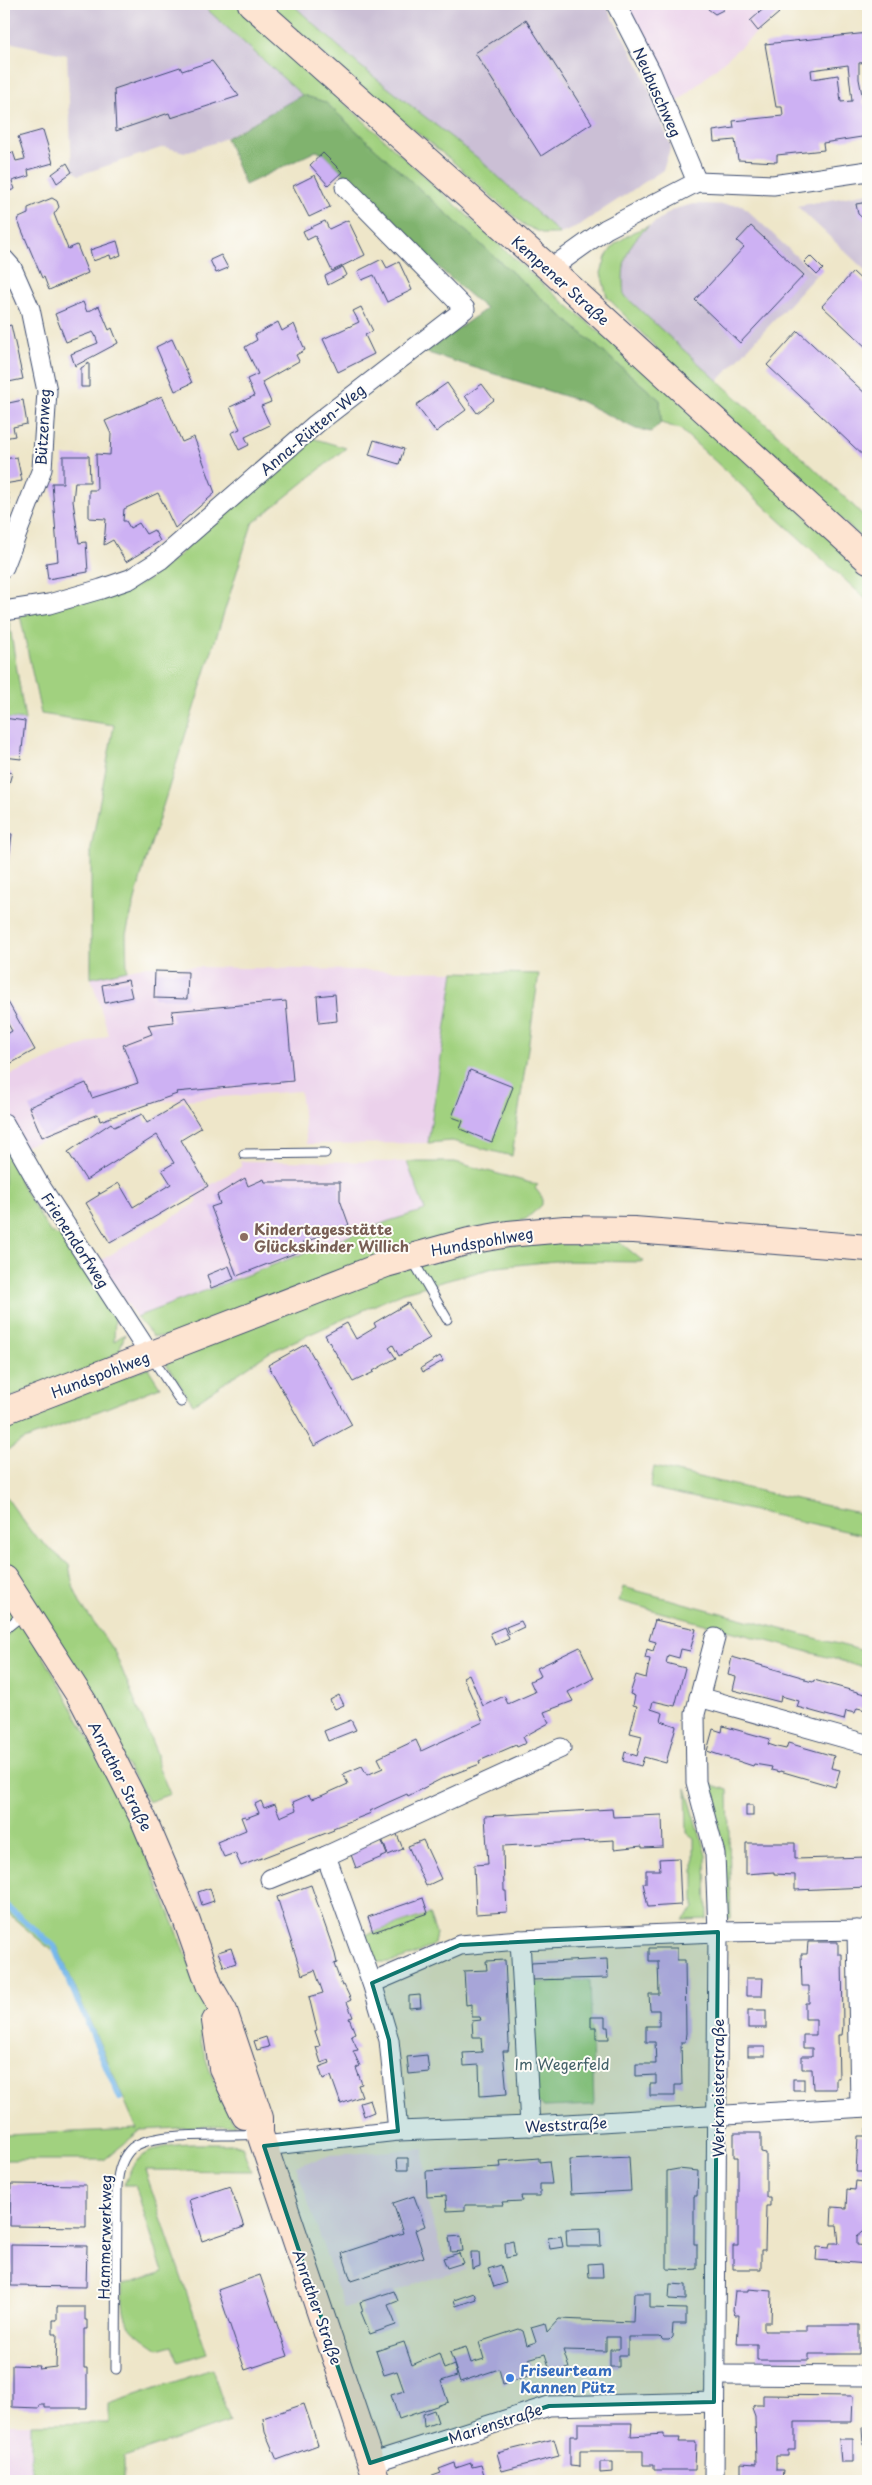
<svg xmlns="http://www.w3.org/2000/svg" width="872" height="2485" viewBox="0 0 872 2485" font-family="'Playpen Sans',sans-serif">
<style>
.built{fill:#ebd1eb}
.industrial{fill:#cbbfd5}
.green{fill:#a1d17f;stroke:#5e806e}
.forest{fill:#80b36e;stroke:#4e7166}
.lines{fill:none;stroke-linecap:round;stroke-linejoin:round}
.stream{stroke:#76b8eb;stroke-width:6}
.building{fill:#cdb1f3;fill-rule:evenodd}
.lane-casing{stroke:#3b4a6e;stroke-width:11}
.street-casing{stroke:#3b4a6e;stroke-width:21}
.secondary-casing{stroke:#3b4a6e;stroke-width:28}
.lane{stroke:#fff;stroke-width:9}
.street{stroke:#fff;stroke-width:19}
.secondary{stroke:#fde4d1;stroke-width:26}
.marked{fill:#0f766e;fill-opacity:0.2;stroke:#0f766e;stroke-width:4;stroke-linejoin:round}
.education-dot{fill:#8d6e63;stroke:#fdfcf7;stroke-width:2}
.shop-dot{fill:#3f7fe0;stroke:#fdfcf7;stroke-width:2}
.labels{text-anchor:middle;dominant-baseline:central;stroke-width:4;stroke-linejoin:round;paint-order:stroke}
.street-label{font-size:15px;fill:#1b2f5e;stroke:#fdfcf7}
.education-label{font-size:15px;font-weight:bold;fill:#785e54;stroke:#fdfcf7;text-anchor:start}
.park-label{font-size:15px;fill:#436068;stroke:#fdfcf7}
.shop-label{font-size:15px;font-weight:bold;fill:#366cbe;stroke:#fdfcf7;text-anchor:start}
</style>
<rect width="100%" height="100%" fill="#fdfcf7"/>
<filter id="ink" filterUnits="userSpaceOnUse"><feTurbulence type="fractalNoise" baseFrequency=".02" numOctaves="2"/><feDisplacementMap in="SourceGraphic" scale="10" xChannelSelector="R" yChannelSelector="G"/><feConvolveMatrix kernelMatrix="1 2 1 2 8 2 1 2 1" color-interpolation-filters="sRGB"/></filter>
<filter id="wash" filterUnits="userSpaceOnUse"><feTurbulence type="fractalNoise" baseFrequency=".0096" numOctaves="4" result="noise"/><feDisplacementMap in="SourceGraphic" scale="20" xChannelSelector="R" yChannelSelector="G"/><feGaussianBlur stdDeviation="1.12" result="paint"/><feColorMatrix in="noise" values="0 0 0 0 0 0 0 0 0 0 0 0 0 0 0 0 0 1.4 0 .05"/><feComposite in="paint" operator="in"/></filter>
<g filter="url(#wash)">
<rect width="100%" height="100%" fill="#eee6c9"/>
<!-- built -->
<g class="built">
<path d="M625,4H789L673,106Z"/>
<path d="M147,966L454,972L428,1143L307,1144L300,1091L157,1102L25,1146L4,1110V1077L109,1035L91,978Z"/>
<path d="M240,1161L407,1162L425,1210L389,1221L136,1317L100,1261L198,1202L194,1195L242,1166Z"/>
<path d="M424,2149L426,2197L443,2258L460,2253L466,2270L428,2280L344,2308L296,2166L331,2155Z"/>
<rect x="4" y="2424" width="27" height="57"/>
</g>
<!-- industrial -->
<g class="industrial">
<path d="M4,4H201L302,95L217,142L185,152L164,147L79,175L72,170L67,55L4,41Z"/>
<path d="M292,4H605L641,69L671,146L663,170L575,228L560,234L479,159L359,65Z"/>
<path d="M868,193V273L797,206Z"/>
<path d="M693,204L742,205L816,275L717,382L624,295L622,274L629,248L638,234L674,209Z"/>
</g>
<!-- green -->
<g class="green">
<path d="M201,4H236L541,283L660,383L868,573V601L680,429L661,423L660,400C545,304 435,204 325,102L302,95Z"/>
<path d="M267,4H292L359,65L479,159L560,234H544L524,225L452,161L345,73Z"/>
<path d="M649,226C625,245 621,265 624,295C705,371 789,442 868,520V544L665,357L607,297L601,273L606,257L614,245L633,232Z"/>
<path d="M312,438L346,448L252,524L144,866L126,934L127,970L91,978V848L114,725L41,714L20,615L127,591L148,580L176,558L206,529Z"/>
<path d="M4,620L9,621L25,720L4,718Z"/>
<path d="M454,972L539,974L512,1156L452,1141L428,1143Z"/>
<path d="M10,1151L18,1163L19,1181L50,1232L67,1240L115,1317L114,1341L125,1334L119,1351L102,1363L4,1400V1153Z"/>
<path d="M407,1162H455L538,1185L535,1188L542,1197V1205L526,1219L167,1337L153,1336L136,1317L389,1221L425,1210Z"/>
<path d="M616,1239L644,1262L555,1261L497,1267L404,1292L270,1352L193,1404L164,1361L389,1272L501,1245Z"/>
<path d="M148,1368L160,1387L22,1441L4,1453V1424Z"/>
<path d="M654,1467L868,1515V1536L650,1488Z"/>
<path d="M4,1494L32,1533L69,1565L73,1586L80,1603L115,1653L157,1754L158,1766L170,1794L148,1802L48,1627L4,1563Z"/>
<path d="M623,1587L868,1652V1668L619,1601Z"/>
<path d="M4,1596L35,1641L126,1805L201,1991L208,2011L211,2035L200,2037C207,2069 220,2096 235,2125L141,2130L104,2160H4V2133L6,2135L137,2129L57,1946L51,1950L4,1910V1639L9,1634L4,1626Z"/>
<path d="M706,1783L728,1790L731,1918H726L724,1847Z"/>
<path d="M686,1788L706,1855L707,1919L683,1920L694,1908V1838L687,1833Z"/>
<path d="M429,1914L436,1934L434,1944C422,1952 388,1968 375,1960L365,1935Z"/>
<path d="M530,1951L532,1983L590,1980L594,2105L544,2107L534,2098L527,1960Z"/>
<path d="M230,2144L242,2146L251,2171L145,2170L207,2353L178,2362L173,2345L158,2349C126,2327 123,2324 122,2285L163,2272L135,2185H124C127,2177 131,2167 137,2161C158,2139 202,2145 230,2144Z"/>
<path d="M212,2369L230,2421L124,2457V2481H31V2424L109,2423V2404Z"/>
</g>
<!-- forest -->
<path class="forest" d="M302,95L325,102C435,204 545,304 660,400L661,423L651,432L636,429L580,401L425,352L486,309C428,261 376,207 323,153L316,151L245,185L226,138Z"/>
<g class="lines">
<!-- stream -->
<path class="stream" d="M4,1904L54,1946L120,2098"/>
</g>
<g id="blocks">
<!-- building -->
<g class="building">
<path d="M708,4H723V10L715,14L708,9Z"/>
<path d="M769,4L779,13L758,31L750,21Z"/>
<path d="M526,20L592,123L541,156L475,53Z"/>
<path d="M868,33V62L859,63V79L864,105H868V136L823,143L824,150L777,155V162L738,160L735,140L714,142L713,131L734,128L733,121L783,116L782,107H776L765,44ZM848,65L852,101L841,102L838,75L812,79L811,70Z"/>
<path d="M212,61L239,96L171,118L169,113L116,131L114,89L180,67L182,71Z"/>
<path d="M43,130L53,163L28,170L29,176L12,181L15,189L4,193V155L13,152L16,161L25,159L18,137Z"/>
<path d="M323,153L342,172L328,185L310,165Z"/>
<path d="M67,163L72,172L57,183L52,174Z"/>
<path d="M315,175L330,207L309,217L293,186Z"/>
<path d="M52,198L57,201L59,207L54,214L68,249L77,245L88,273L49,290L44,277L42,278L18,221L19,218L28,214V208Z"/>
<path d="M868,202V223L858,214L856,204Z"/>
<path d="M348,220L365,255L332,271L315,236L307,240L303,231L325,221L329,229Z"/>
<path d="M751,226L804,275L740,343L695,300L744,247L737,241Z"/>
<path d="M117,241L121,255L111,259L110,255L93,261L90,250Z"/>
<path d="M221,255L228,268L216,273L210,260Z"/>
<path d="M810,256L823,269L817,275L804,262Z"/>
<path d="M382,259L387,268L399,262L412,290L387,302L374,275L362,280L358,271Z"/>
<path d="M343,267L347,275L328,285L325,276Z"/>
<path d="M853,272L868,286V349L822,306Z"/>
<path d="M83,302L87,312L99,306L109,330L112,328L118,343L75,366L71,354L98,343L95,335L93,332L66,342L55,314Z"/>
<path d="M361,307L373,331L365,335L374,354L338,372L323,339L359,322L353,311Z"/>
<path d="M278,322L282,331L294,324L305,350L296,355L299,361L262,382L271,402L261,406L270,425L245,437L249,445L239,450L231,433L240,429L230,407L254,396L247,379L258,374L245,347L257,340L255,335Z"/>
<path d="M11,325L23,379L4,383V327Z"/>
<path d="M798,331L868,396V460L767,365Z"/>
<path d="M172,339L192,383L175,391L156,347Z"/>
<path d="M89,363V387H81V368Z"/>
<path d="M447,383L466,410L436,432L416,405Z"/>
<path d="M482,384L494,400L477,413L465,396Z"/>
<path d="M162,396L182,442L194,437L215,493L175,528L158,493L124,509L123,521H126L130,528L139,523L146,534L154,530L160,541L126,562L113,540L104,545L106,519L89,518V490H97L96,454L110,455L111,434L105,421Z"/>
<path d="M23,400L27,424L13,427L15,436L4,438V404Z"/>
<path d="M374,440L404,449L399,464L369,455Z"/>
<path d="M63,456H89L90,482H75L73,501L79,543L86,542L88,572L48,579L46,563L58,561L52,483H63Z"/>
<path d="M17,457L22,481L4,484V459Z"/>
<path d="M4,493H8L10,505L4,506Z"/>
<path d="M4,718L25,721L21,759L4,757Z"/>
<path d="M4,771L12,773L4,801Z"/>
<path d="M4,833L12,834L6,882L4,881Z"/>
<path d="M155,971L188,972L187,999L154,998Z"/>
<path d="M128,980L132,997L105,1003L102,985Z"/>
<path d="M335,994L337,1021L319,1023L317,996Z"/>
<path d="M286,1001L293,1081L176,1092L177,1094L100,1121L98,1114L42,1137L29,1107L86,1083L92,1098L138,1083L123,1045L152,1034L148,1025L173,1022L172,1011Z"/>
<path d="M8,1002L35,1050L8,1065L4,1058V1036L12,1031L4,1017V1005Z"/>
<path d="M470,1070L513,1087L492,1142L460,1129L463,1121L452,1117Z"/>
<path d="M184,1101L201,1128L181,1140L208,1186L110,1243L86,1203L99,1195V1192L100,1194L119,1183L133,1207L171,1184L162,1170L174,1163L157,1135L86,1180L68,1152L111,1123L114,1127L142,1114L147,1123Z"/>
<path d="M245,1178L248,1186L264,1179L265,1182H340V1200L349,1225L295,1246L298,1252L237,1276L211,1207L220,1204L217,1195Z"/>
<path d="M229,1266L234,1279L211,1288L207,1275Z"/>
<path d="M408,1303L430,1338L399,1356L393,1345L389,1348L396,1358L373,1371L374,1372L353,1382L325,1335L347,1323L356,1339L376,1327L374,1323Z"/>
<path d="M306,1344L352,1425L314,1446L268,1365Z"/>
<path d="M440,1356L443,1361L423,1372L421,1368Z"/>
<path d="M655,1620L696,1629L690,1651L681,1649L679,1658L668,1655L666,1663L685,1668L675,1706L653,1701L651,1709L663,1713L661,1721L676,1726L666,1763L644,1757L641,1766L623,1761L625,1752L637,1756L642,1736L630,1733L637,1706L633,1705L635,1696L630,1694L636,1675L646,1678L650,1659L645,1658L647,1649L653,1651L656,1642L649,1640Z"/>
<path d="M521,1621L524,1627L509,1634L506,1627Z"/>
<path d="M504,1627L509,1639L495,1645L490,1633Z"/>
<path d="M580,1647L594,1678L568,1692L573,1701L544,1712L549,1723L523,1737L526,1743L517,1747L516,1745L479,1761L480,1764L443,1778L408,1796L407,1794L389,1802L370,1811L371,1813L333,1828L334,1830L241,1866L235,1853L224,1857L217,1842L246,1830L241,1817L245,1816L246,1818L259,1813L255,1804L261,1801L264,1808L275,1804L280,1817L296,1810L293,1802L309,1795L311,1799L321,1796L348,1784L343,1774L362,1766L367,1775L383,1768L378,1758L416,1740L421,1751L483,1722L463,1677L469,1674L483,1706L504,1696L508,1704L535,1692L530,1681L541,1676L537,1668Z"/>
<path d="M732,1657L805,1678V1680L813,1682L814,1680L868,1695L866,1710L857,1708L855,1713L846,1711L844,1720L797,1707L799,1701L781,1696L780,1702L733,1690L736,1677L728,1675Z"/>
<path d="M339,1695L344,1705L335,1709L330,1700Z"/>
<path d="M351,1720L356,1730L328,1741L324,1731Z"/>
<path d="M723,1726L770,1739L768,1744L777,1747L786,1749L788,1743L834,1756L831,1768L840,1770L835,1787L780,1771V1772L771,1770L772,1767L754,1764L753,1766L707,1751L713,1729L722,1732Z"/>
<rect x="746" y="1805" width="7" height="11"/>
<path d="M612,1809L613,1817L662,1815L663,1847L642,1848V1846L614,1849V1840L503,1846L504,1891H506L507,1912L476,1914L474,1865L488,1864L485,1816Z"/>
<path d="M396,1832L403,1849L388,1855L382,1839Z"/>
<path d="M381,1839L387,1855L356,1868L350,1852Z"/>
<path d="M423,1840L441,1879L426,1886L408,1846Z"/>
<path d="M746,1843H795V1859L868,1857V1887L795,1890V1875L774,1874V1872L746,1874Z"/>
<path d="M679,1858L681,1905L648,1907L643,1883H646V1870H660L659,1859Z"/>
<path d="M311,1885L335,1954L337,1963L334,1964L342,1986L344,1985L351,2000L347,2002L353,2017L349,2018L355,2033L351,2035L358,2050L353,2051L360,2066L356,2068L362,2084L358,2085L362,2096L341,2104L331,2076L323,2079L319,2067L330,2063L329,2060L321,2063L316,2047L320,2046L315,2031L317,2030L309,1997L323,1993L315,1970L302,1975L277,1897Z"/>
<path d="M210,1888L214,1901L202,1905L198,1892Z"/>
<path d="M423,1898L428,1913L373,1932L368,1917Z"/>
<path d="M808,1942H838V1954H842L843,2026L842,2035H838L839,2078H836V2089H813L812,2069H802V2056H812V2048H803V2035H816V2019H805V2003H809V1986H802L801,1954H807Z"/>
<path d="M231,1948L236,1963L224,1967L218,1952Z"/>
<path d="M649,1948H677V1960H685L686,2033L685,2042H681L682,2085H675V2096H650V2084H656V2075L636,2076V2064H656L655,2042H646V2026H659V2010H650L649,1994H659L658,1961H649Z"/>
<path d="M607,1959L608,1978L532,1980L531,1963Z"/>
<path d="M505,1960L509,2043L508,2051H503L507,2094L480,2096L479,2065L464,2066L463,2053L482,2052L481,2037H473L472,2021L481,2020L480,2017H472V2004L466,2005L464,1971L487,1970L486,1961Z"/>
<path d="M746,1978H763L762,1996H746Z"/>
<path d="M420,1995L421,2007L409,2008V1996Z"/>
<rect x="748" y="2010" width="18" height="18"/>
<path d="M591,2017H605V2027H608L609,2039H596V2027H591Z"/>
<path d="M266,2037L269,2047L257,2050L254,2041Z"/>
<rect x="748" y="2047" width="17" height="9"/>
<path d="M427,2055L429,2072L409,2074L407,2057Z"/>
<rect x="793" y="2079" width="11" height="11"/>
<path d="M370,2100L374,2112L364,2116L360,2103Z"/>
<path d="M866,2128H868V2227L857,2236V2245L868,2246V2264L816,2260L817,2247L829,2248L830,2243H839L837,2225H831L832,2207L846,2208L847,2189L855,2190L856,2181L863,2182V2172H856L858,2136H866Z"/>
<path d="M734,2133H761V2152L766,2153V2197H770V2206H766L765,2250H761V2269H733V2246H738V2157H734Z"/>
<path d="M629,2157L631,2191L571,2194L569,2160Z"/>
<path d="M397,2158H408V2170H398Z"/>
<path d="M539,2158V2162L549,2161L552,2184H540V2196H521L522,2201L502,2202L503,2205H465V2210L447,2211L446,2196L427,2197L426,2171L501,2167L500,2161Z"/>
<path d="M678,2169L698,2171L697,2196H694V2244H697V2269L686,2270L667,2269V2171Z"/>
<path d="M11,2184L86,2185V2227L10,2226Z"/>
<path d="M230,2186L244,2227L202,2241L189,2200Z"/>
<path d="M414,2196L425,2226L415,2230L424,2257L351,2281L342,2253L403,2233L393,2203Z"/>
<path d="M600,2228L601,2246H567L566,2229Z"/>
<path d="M461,2236L463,2251L451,2252L449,2237Z"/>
<path d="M561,2236L563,2247L550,2249L548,2238Z"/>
<path d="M513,2241L515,2256L506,2258L505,2243Z"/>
<path d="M11,2245L87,2246L86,2287L11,2286Z"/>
<path d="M471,2252H479L480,2266L472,2269Z"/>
<path d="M459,2253L463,2263L447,2268L443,2258Z"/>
<path d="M602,2263L603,2277H589L588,2264Z"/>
<path d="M501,2265L506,2283L494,2287L488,2269Z"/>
<path d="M260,2275L288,2356L245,2370L218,2290Z"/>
<path d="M670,2284L686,2285V2300L669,2299Z"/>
<path d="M748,2289L772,2291L771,2322H764V2331H807V2325H859V2354H809V2360H757V2344H737L739,2315H735L733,2310L735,2291H748Z"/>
<path d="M394,2291L398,2301L388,2305L396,2325L370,2334L361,2312L363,2311L360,2302Z"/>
<path d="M474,2293L476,2299L456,2306L454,2300Z"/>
<path d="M634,2293H650V2308L686,2309V2324H673L672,2337L669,2340H663L660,2337H628V2355H619V2367H610V2349H619V2337H606V2351L563,2350L569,2368L551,2373L545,2354L528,2359L533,2374L525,2377L503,2384L499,2369L460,2382L450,2352L466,2347L471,2363L484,2359L479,2342L519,2329L523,2331L527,2345L536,2342L531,2327L545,2323L547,2332L559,2319L633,2322Z"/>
<path d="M57,2307H85V2320H87V2329H84V2368H87V2408H45V2405H40L39,2408L12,2407V2365L40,2366L39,2369L56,2367L57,2334H53V2320H57Z"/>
<path d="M404,2342L412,2365L439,2353L444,2369L454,2365L457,2376L441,2381L448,2402L399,2419L391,2395L404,2391L397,2371L384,2375L376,2351Z"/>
<path d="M763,2395L853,2396L852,2422H795V2450H788V2456H776V2470H783L782,2479H786V2481H741V2463L756,2464L755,2417L752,2409L755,2405H763Z"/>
<path d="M304,2404L318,2445L277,2460L265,2432L263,2418Z"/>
<path d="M434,2410L438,2422L424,2427L423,2414Z"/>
<path d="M578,2423H632L631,2436L664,2434V2438H680L679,2442H696L695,2470H654V2465H643V2451H580V2467L570,2466V2436H578Z"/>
<path d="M862,2428H868V2444H863Z"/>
<path d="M554,2439L559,2456L502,2471L497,2453Z"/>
<path d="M839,2439H853V2462H841Z"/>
<path d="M600,2462H613V2472L600,2473Z"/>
<path d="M455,2463L456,2468L471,2463L472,2467L481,2465L486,2481H427V2478L441,2473L439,2469Z"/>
</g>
</g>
</g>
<g filter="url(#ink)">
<use href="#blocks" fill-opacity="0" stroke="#3b4a6e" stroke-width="1"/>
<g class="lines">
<!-- lane casing -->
<g class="lane-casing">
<g id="lane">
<path d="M244,1154L325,1153"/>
<path d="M412,1259L447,1319"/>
<path d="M151,1356L181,1402"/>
<path d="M4,1630L25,1613"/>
<path d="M116,2369L117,2186C118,2172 121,2158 132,2148C154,2130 226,2137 257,2134"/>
</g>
</g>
<!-- street casing -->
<g class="street-casing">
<g id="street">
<path d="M616,4L651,72L697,182"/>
<path d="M4,259L12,268L30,309L47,391L42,469L4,567"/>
<path d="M550,269L606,229L697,182L773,185L868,171"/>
<path d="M4,611L49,604L101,589L130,579L160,560L316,424L465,309L345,187"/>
<path d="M4,1123L37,1181L150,1355"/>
<path d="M699,1697L866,1744"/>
<path d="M270,1879L326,1856"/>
<path d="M857,1930L860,2107"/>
<path d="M520,1940L530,2126"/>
<path d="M372,1983L326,1856L561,1748"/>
<path d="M398,2131L389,2040L372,1983L460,1945L520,1940L718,1932L868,1930"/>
<path d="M264,2146L398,2131L530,2126L868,2107"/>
<path d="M715,2375L868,2376"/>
<path d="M370,2463L549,2406L714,2402"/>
<path d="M714,2481L718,1932L715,1854L696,1782L695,1714L715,1638"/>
</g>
</g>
<!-- secondary casing -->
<g class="secondary-casing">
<g id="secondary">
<path d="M251,4L550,269L868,560"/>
<path d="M4,1411L386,1264L469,1241L508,1234L565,1229L634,1230L868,1248"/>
<path d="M4,1578L83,1701L143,1818L186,1919L210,1987L224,2011L260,2118V2134L377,2481"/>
<path d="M215,2021L222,2068L245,2116"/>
</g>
</g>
<!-- lane -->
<use href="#lane" class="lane"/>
<!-- street -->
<use href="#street" class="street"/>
<!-- secondary -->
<use href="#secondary" class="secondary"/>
</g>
</g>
<!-- marked area -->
<path class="marked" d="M718,1932L714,2402L549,2406L370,2463L264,2146L398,2131L389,2040L372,1983L460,1945Z"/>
<!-- markers -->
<circle class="education-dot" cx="244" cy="1237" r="5"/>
<circle class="shop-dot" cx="510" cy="2378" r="5"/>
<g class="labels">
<!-- street labels -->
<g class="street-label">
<text transform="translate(658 92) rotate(66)">Neubuschweg</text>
<text transform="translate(561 280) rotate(42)">Kempener Straße</text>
<text transform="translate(42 427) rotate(-87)">Bützenweg</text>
<text transform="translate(312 429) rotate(-40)">Anna-Rütten-Weg</text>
<text transform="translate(76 1240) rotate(57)">Frienendorfweg</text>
<text transform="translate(482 1241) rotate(-10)">Hundspohlweg</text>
<text transform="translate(100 1374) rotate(-21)">Hundspohlweg</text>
<text transform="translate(121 1776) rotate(63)">Anrather Straße</text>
<text transform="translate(717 2088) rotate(-90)">Werkmeisterstraße</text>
<text transform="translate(566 2124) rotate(-3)">Weststraße</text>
<text transform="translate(104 2237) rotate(-89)">Hammerwerkweg</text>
<text transform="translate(318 2307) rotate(71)">Anrather Straße</text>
<text transform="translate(495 2423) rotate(-18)">Marienstraße</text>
</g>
<!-- education labels -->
<g class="education-label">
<text x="254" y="1228">Kindertagesstätte<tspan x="254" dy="17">Glückskinder Willich</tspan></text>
</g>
<!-- park labels -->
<g class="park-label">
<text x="562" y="2063">Im Wegerfeld</text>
</g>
<!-- shop labels -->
<g class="shop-label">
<text x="520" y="2369">Friseurteam<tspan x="520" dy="17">Kannen Pütz</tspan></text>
</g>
</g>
<!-- margin -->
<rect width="872" height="2485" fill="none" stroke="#fdfcf7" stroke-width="20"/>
</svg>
